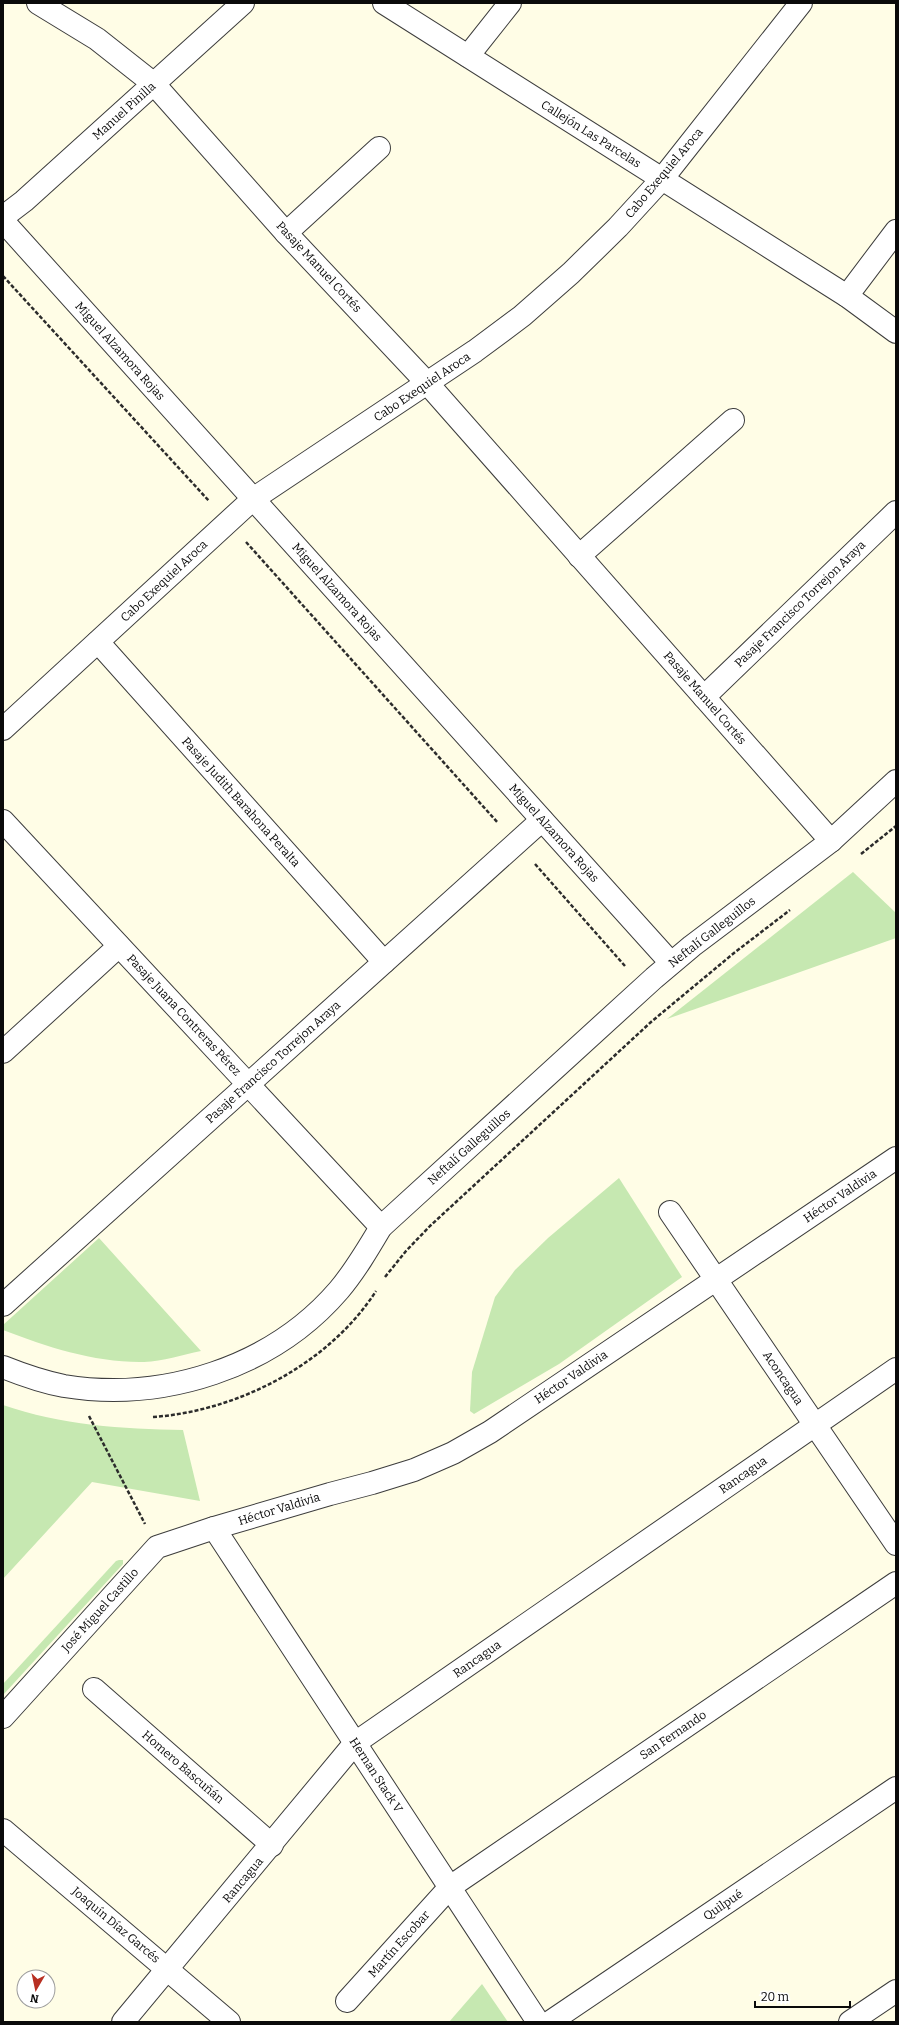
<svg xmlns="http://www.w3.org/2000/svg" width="899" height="2025" viewBox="0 0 899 2025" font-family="Bitter,serif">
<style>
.green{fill:#c6e8b1}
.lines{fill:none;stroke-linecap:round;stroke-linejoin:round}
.minor-casing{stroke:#3d3d3d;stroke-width:24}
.path{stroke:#2c2c2c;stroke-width:2.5;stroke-dasharray:4 2;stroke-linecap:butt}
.minor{stroke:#fff;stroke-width:22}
.labels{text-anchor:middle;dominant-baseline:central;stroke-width:4;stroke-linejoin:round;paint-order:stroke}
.street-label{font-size:12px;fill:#0a0a0a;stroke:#fff}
</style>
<rect width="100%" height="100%" fill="#fffde6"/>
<!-- green -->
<g class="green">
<path d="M853,872L896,913V938L667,1019Z"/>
<path d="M619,1178L682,1277L559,1364L474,1414L470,1411L472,1372L495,1297L515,1270L548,1238Z"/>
<path d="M99,1238L201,1351C182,1355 163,1361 144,1362C96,1363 47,1347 3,1330V1325Z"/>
<path d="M3,1405C61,1425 122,1429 183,1430L200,1501L92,1482L3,1579Z"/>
<path d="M119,1560H123V1564L3,1695V1684L116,1561Z"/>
<path d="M482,1984L508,2022H449Z"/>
</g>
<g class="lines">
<!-- minor casing -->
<g class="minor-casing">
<g id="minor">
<path d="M38,3L97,39L154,84L286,233L428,384L831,841"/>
<path d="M384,3L847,296L896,332"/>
<path d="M468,56L510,3"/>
<path d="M3,217L24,201L243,3"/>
<path d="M3,221L671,963"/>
<path d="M286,233L379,148"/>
<path d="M847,296L896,231"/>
<path d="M579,556L733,420"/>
<path d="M98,642L384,962"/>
<path d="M704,697L896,512"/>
<path d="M3,729L253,499L475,351L522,316L571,273L618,227L662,179L801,3"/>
<path d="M3,821L381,1227"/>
<path d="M3,1052L119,946"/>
<path d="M670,1212L896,1544"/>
<path d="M3,1305L542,820"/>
<path d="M3,1367C23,1375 43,1382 64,1386C163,1402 272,1368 339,1290C355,1271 368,1249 381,1227L654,978L692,946L831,841L896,781"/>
<path d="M214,1528L538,2022"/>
<path d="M94,1689L272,1845"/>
<path d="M3,1717L157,1547L214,1528L330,1494L372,1483L414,1470L453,1453L490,1432L896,1158"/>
<path d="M3,1830L229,2022"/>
<path d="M347,2001L450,1887L896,1583"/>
<path d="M123,2022L355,1743L896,1369"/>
<path d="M550,2022L896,1788"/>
<path d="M850,2022L896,1991"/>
</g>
</g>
<!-- path -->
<g class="path">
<path d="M3,276L209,501"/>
<path d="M246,542L498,823"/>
<path d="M861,854L896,826"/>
<path d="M535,864L625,966"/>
<path d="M385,1277L406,1251L430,1226L651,1022L734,953L790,910"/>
<path d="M89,1416L145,1524"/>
<path d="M153,1417C238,1411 329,1364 376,1291"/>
</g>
<!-- minor -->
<use href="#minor" class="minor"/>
</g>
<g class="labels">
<!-- street labels -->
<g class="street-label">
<text transform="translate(124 111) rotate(-42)">Manuel Pinilla</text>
<text transform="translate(591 134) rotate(32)">Callejón Las Parcelas</text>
<text transform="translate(664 173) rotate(-50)">Cabo Exequiel Aroca</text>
<text transform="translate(319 267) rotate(47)">Pasaje Manuel Cortés</text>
<text transform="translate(120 351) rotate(48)">Miguel Alzamora Rojas</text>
<text transform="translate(422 387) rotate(-34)">Cabo Exequiel Aroca</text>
<text transform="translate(164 581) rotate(-43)">Cabo Exequiel Aroca</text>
<text transform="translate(337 592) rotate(48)">Miguel Alzamora Rojas</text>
<text transform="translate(800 604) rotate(-44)">Pasaje Francisco Torrejon Araya</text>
<text transform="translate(705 698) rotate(49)">Pasaje Manuel Cortés</text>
<text transform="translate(241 802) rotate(48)">Pasaje Judith Barahona Peralta</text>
<text transform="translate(554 833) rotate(48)">Miguel Alzamora Rojas</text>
<text transform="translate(712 932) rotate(-38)">Neftalí Galleguillos</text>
<text transform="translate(184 1015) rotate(47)">Pasaje Juana Contreras Pérez</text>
<text transform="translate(273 1062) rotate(-42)">Pasaje Francisco Torrejon Araya</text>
<text transform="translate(469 1147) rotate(-42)">Neftalí Galleguillos</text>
<text transform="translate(840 1196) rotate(-34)">Héctor Valdivia</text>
<text transform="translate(571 1377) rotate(-34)">Héctor Valdivia</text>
<text transform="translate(783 1378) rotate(56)">Aconcagua</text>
<text transform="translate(743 1475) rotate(-35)">Rancagua</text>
<text transform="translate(279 1509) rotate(-17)">Héctor Valdivia</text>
<text transform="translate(100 1610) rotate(-48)">José Miguel Castillo</text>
<text transform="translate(477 1659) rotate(-35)">Rancagua</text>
<text transform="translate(673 1735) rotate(-34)">San Fernando</text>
<text transform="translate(183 1767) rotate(41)">Homero Bascuñán</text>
<text transform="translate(376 1775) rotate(57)">Hernan Stack V</text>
<text transform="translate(243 1880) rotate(-50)">Rancagua</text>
<text transform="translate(723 1905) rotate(-34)">Quilpué</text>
<text transform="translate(116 1925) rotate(40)">Joaquín Díaz Garcés</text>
<text transform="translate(399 1944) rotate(-48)">Martín Escobar</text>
</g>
</g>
<!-- border -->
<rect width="899" height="2025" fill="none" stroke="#0a0a0a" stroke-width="8"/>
<!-- north arrow -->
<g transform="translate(36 1989) rotate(189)"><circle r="19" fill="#ffffff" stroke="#9d9d9d"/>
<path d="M0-3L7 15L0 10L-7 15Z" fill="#b83023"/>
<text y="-6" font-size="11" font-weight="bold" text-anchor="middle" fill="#0a0a0a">N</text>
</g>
<!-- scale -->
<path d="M755 2001v6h95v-6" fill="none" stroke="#0a0a0a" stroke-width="2"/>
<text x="761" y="2001" font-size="12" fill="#0a0a0a" stroke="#ffffff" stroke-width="3" paint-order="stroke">20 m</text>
</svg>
